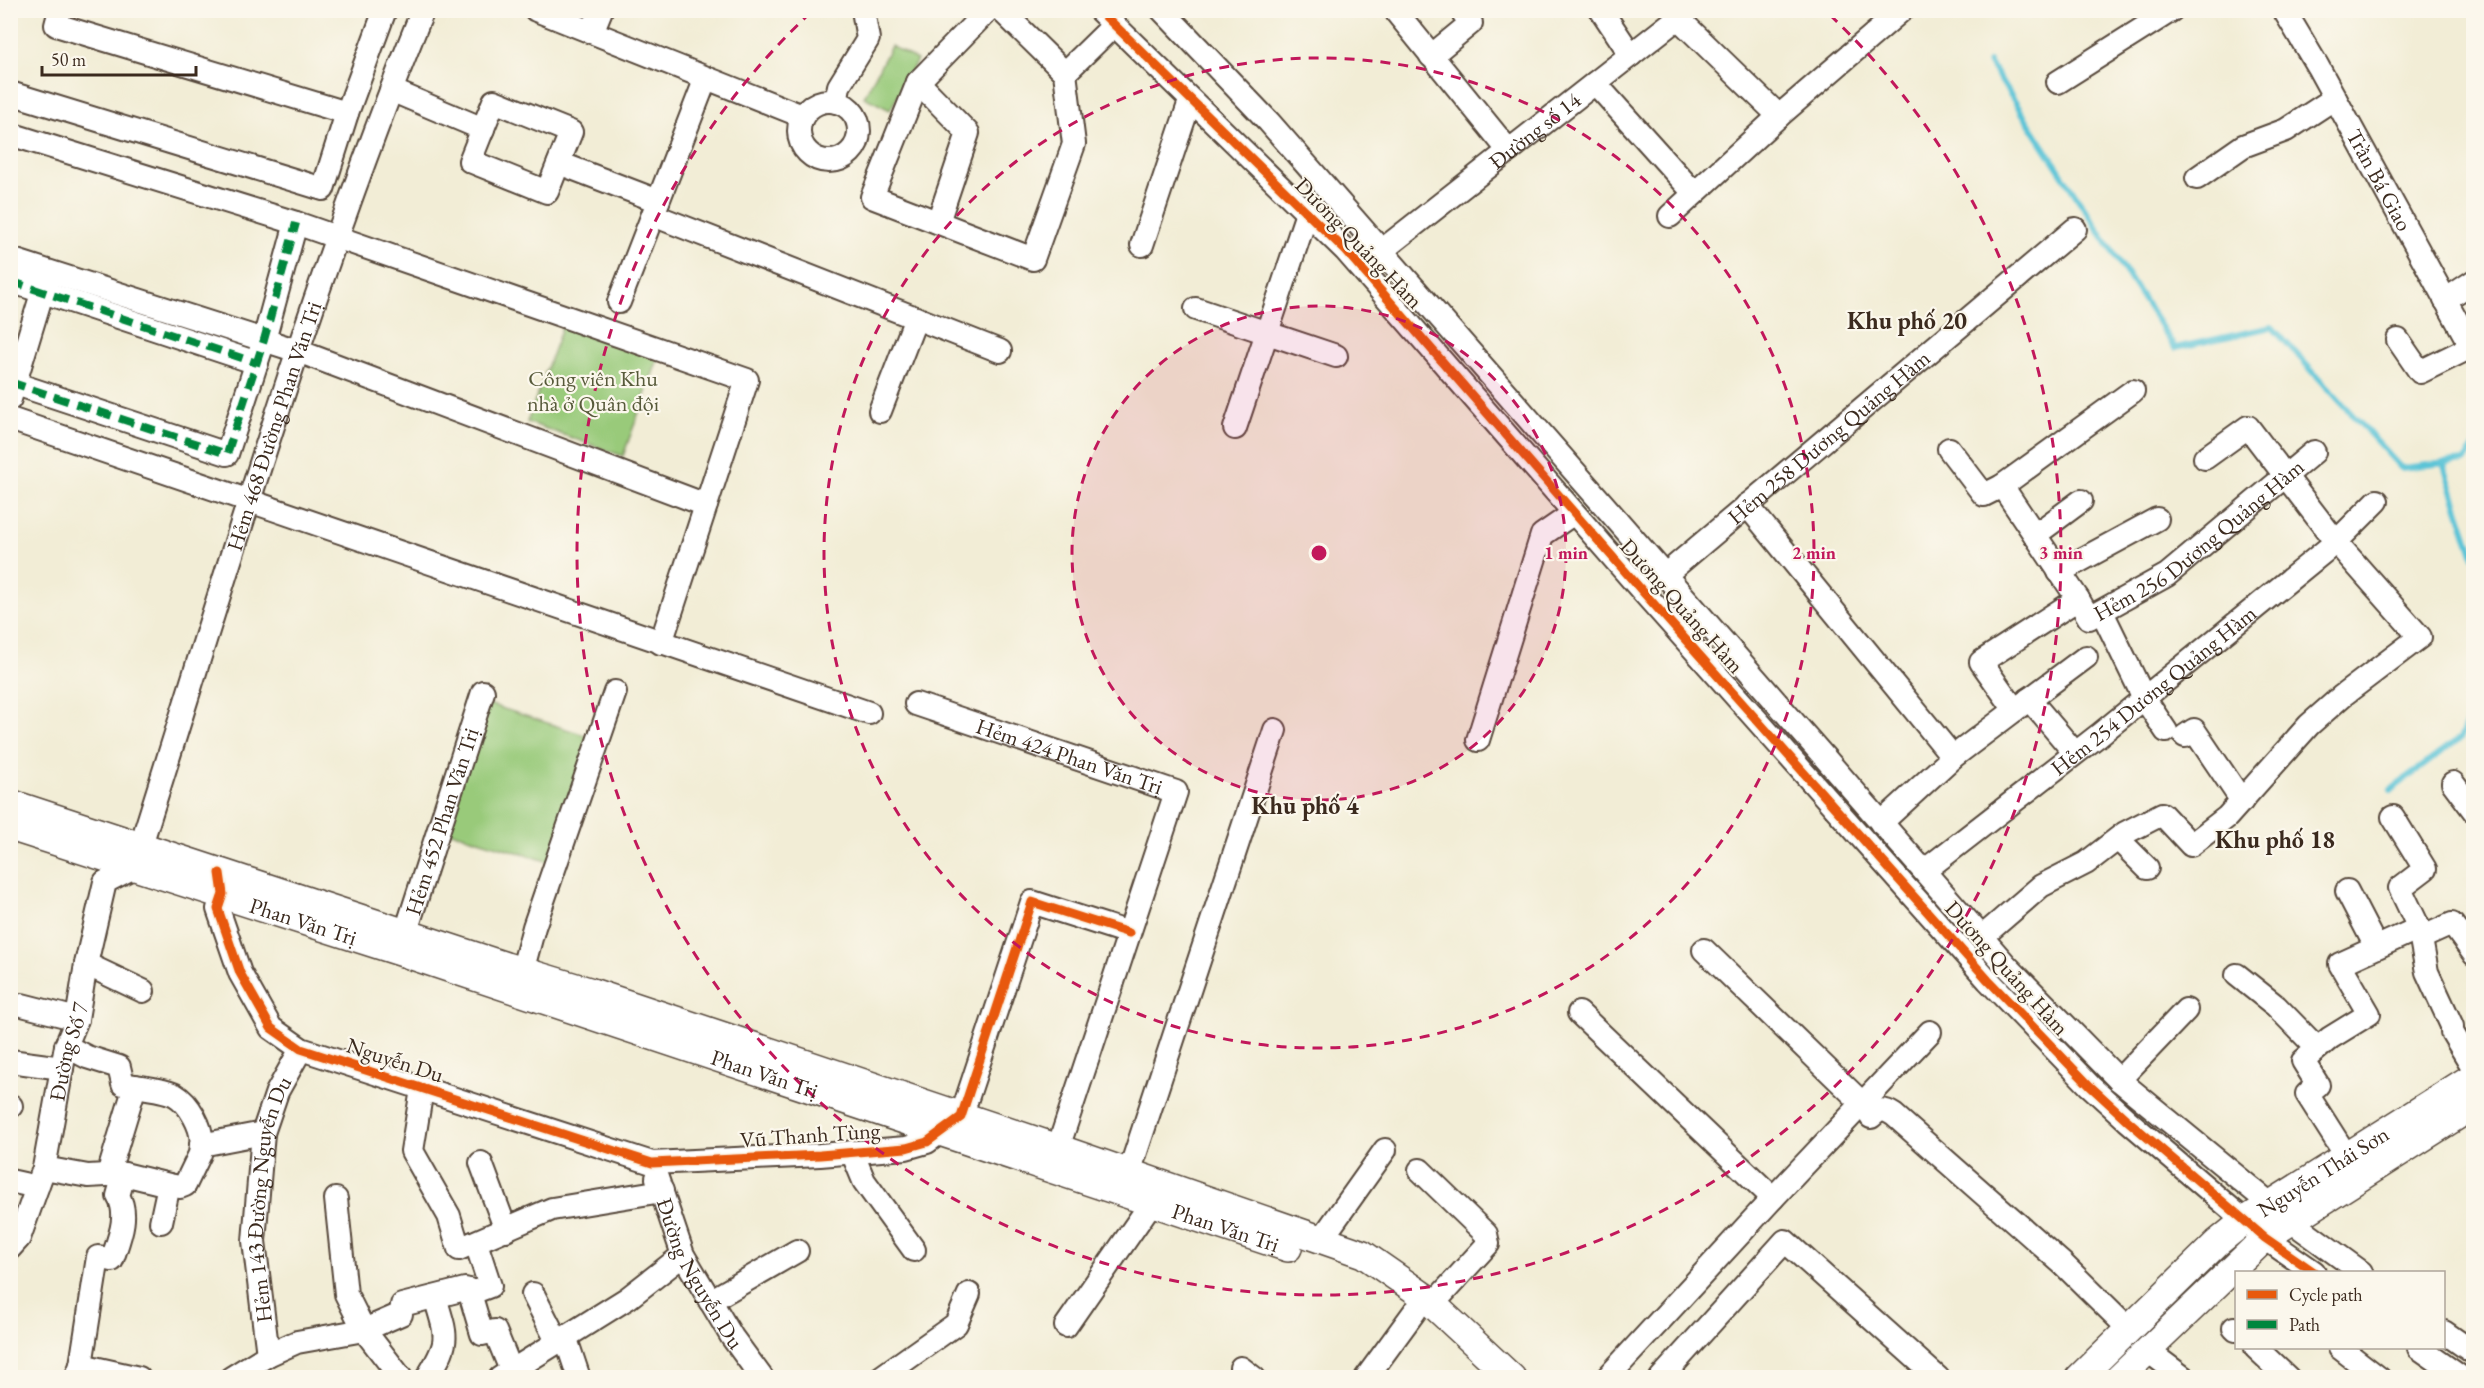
<svg xmlns="http://www.w3.org/2000/svg" width="2484" height="1388" viewBox="0 0 2484 1388" font-family="'EB Garamond',serif">
<style>
.green{fill:#99ca7a;stroke:#6a7a4c;stroke-width:1.5}
.lines{fill:none;stroke-linecap:round;stroke-linejoin:round}
.stream{stroke:#5bc4d7;stroke-width:6}
.minor-casing{stroke:#56473a;stroke-width:26}
.major-casing{stroke:#56473a;stroke-width:30}
.minor{stroke:#fff;stroke-width:22}
.major{stroke:#fff;stroke-width:27}
.quiet{stroke:#00873e;stroke-width:8;stroke-dasharray:15 8;stroke-linecap:butt}
.cycleway-casing{stroke:#fbf7ec;stroke-width:13}
.cycleway{stroke:#e8590c;stroke-width:9}
.ring{fill:none;stroke:#c2185b;stroke-width:3;stroke-dasharray:10 8}
.labels{text-anchor:middle;dominant-baseline:central;stroke-width:4.5;stroke-linejoin:round;paint-order:stroke}
.street-label{font-size:22px;fill:#3b2a1e;stroke:#fbf7ec}
.park-label{font-size:22px;fill:#575a3a;stroke:#fbf7ec}
.neighbourhood-label{font-size:24px;font-weight:bold;fill:#3b2a1e;stroke:#fbf7ec}
.centre{fill:#c2185b;stroke:#fbf7ec;stroke-width:3}
.ring-label{font-size:18px;text-anchor:middle;font-weight:bold;fill:#c2185b;stroke:#fbf7ec;stroke-width:4.5;stroke-linejoin:round;paint-order:stroke}
</style>
<rect width="100%" height="100%" fill="#fbf7ec"/>
<filter id="ink" filterUnits="userSpaceOnUse"><feTurbulence type="fractalNoise" baseFrequency=".0167" numOctaves="2"/><feDisplacementMap in="SourceGraphic" scale="12" xChannelSelector="R" yChannelSelector="G"/><feConvolveMatrix kernelMatrix="1 2 1 2 8 2 1 2 1" color-interpolation-filters="sRGB"/></filter>
<filter id="wash" filterUnits="userSpaceOnUse"><feTurbulence type="fractalNoise" baseFrequency=".008" numOctaves="4" result="noise"/><feDisplacementMap in="SourceGraphic" scale="24" xChannelSelector="R" yChannelSelector="G"/><feGaussianBlur stdDeviation="1.35" result="paint"/><feColorMatrix in="noise" values="0 0 0 0 0 0 0 0 0 0 0 0 0 0 0 0 0 1.4 0 .05"/><feComposite in="paint" operator="in"/></filter>
<g filter="url(#wash)">
<rect width="100%" height="100%" fill="#f2edd6"/>
<!-- green -->
<g class="green">
<path d="M891,46L917,60L890,110L864,97Z"/>
<path d="M563,325L658,359L623,456L527,422Z"/>
<path d="M476,700L597,739L553,863L432,826Z"/>
</g>
<g class="lines">
<!-- stream -->
<g class="stream">
<path d="M1989,62L2175,348L2272,327L2401,468L2464,461L2474,447"/>
<path d="M2443,463L2474,557"/>
<path d="M2391,790L2460,738L2474,707"/>
</g>
</g>
</g>
<g filter="url(#ink)">
<g class="lines">
<!-- minor casing -->
<g class="minor-casing">
<g id="minor">
<path d="M60,10L56,25L347,113"/>
<path d="M536,10L802,116"/>
<path d="M988,10L918,82L872,197L1033,259L1074,144L1065,73L1001,10"/>
<path d="M1099,10L1346,251L1644,593L1988,980L2090,1086L2127,1120L2265,1238L2314,1272"/>
<path d="M1162,10L1269,122L2006,965L2119,1080L2291,1221L2361,1272"/>
<path d="M1400,10L1397,13L1509,151"/>
<path d="M1601,10L1631,55"/>
<path id="s1" d="M2284,10L2318,67L2474,352"/>
<path d="M1678,18L1779,116"/>
<path d="M592,32L601,10"/>
<path d="M1431,56L1471,23L1461,10"/>
<path d="M1065,73L1114,25"/>
<path d="M918,82L968,133L938,222"/>
<path d="M2058,82L2172,10"/>
<path d="M1595,83L1694,193"/>
<path d="M391,90L483,129"/>
<path d="M10,93L323,189L347,113L385,10"/>
<circle cx="829" cy="131" r="30"/>
<path d="M494,101L571,132L547,192L470,161Z"/>
<path d="M836,102L839,86L868,39L863,10"/>
<path d="M10,134L296,223L747,380L661,643"/>
<path d="M559,163L658,201"/>
<path d="M2197,178L2243,146L2286,130L2335,98"/>
<path d="M653,215L1000,351"/>
<path d="M1670,216L1779,116L1902,10"/>
<path d="M1142,245L1190,101"/>
<path d="M10,259L298,351L706,505"/>
<path id="s2" d="M1371,259L1688,10"/>
<path d="M10,281L257,363"/>
<path d="M2445,300L2474,281"/>
<path d="M619,302L706,78"/>
<path d="M1196,309L1336,356"/>
<path d="M2398,340L2420,372L2471,347"/>
<path d="M10,382L227,454L264,340L296,223"/>
<path d="M10,399L47,277"/>
<path d="M880,411L916,318"/>
<path d="M10,419L869,713"/>
<path d="M1235,428L1307,213"/>
<path d="M1949,449L1984,495L2002,486L2133,391"/>
<path d="M2002,486L2078,599"/>
<path d="M1747,505L1953,757"/>
<path d="M2035,535L2081,501"/>
<path d="M2059,572L2157,519"/>
<path id="s3" d="M1665,575L2075,229"/>
<path d="M2102,612L2144,698L2166,731"/>
<path d="M2029,699L2075,753"/>
<path id="s4" d="M916,704L1176,792L1058,1148"/>
<path d="M2015,710L2086,657"/>
<path d="M2185,736L2194,730L2242,801"/>
<path d="M1478,740L1542,535L1574,513"/>
<path d="M2453,783L2474,811"/>
<path d="M2393,817L2425,869L2400,888L2419,928L2427,972L2452,1026V1032L2474,1069"/>
<path id="s5" d="M1881,823L1953,757L2015,710L1981,662L2078,599L2089,618L2167,575L2314,452"/>
<path d="M2118,839L2147,868"/>
<path id="s6" d="M1924,871L2099,735L2336,542L2377,501"/>
<path d="M221,879L223,894L218,909L240,973L271,1028L301,1049L652,1163L820,1155L906,1148L927,1142L961,1117L1032,902L1129,933"/>
<path d="M2347,891L2376,947"/>
<path d="M1982,937L2041,886L2086,863L2125,833L2162,814L2191,845L2227,817L2309,725L2342,696L2420,637L2336,542L2248,427L2205,458"/>
<path d="M2421,938L2452,924L2474,954"/>
<path id="s7" d="M401,947L483,692"/>
<path d="M1704,950L1863,1104"/>
<path d="M86,964L143,991"/>
<path d="M2237,975L2276,1006L2317,1048"/>
<path d="M518,987L534,927L615,692"/>
<path d="M22,1005L77,1019"/>
<path d="M1579,1013L1773,1198"/>
<path d="M66,1046L87,1057L119,1067L123,1084C137,1087 163,1089 175,1095C189,1103 204,1129 201,1145L263,1133"/>
<path d="M10,1061L62,1068"/>
<path d="M2119,1080L2186,1010"/>
<path d="M422,1089L412,1151L449,1216L459,1249L552,1209L662,1191"/>
<path d="M10,1106H11"/>
<path d="M1871,1117C1880,1109 1883,1108 1894,1115L2064,1265L2128,1328"/>
<path d="M852,1152L864,1181L914,1250"/>
<path d="M2347,1157L2307,1094L2318,1085L2303,1061L2330,1038L2369,1014L2340,964L2419,928"/>
<path d="M481,1163L506,1230"/>
<path d="M44,1168L88,1176L124,1174L169,1185L161,1222"/>
<path d="M1420,1170L1486,1234L1488,1244L1433,1304"/>
<path d="M1129,1173L1275,730"/>
<path d="M108,1175L135,1086"/>
<path id="s8" d="M657,1178L683,1255L732,1337L762,1378"/>
<path d="M10,1181L37,1187"/>
<path d="M169,1185L180,1187L185,1185L200,1154L201,1145"/>
<path d="M336,1199L346,1294L364,1330L401,1378"/>
<path d="M1321,1240L1385,1150"/>
<path id="s9" d="M10,1248L19,1238L44,1168L66,1046L77,1019L86,964L105,882L134,867C225,580 309,289 423,10"/>
<path d="M469,1290L482,1334L495,1331L511,1370"/>
<path d="M533,1294L558,1343"/>
<path d="M710,1301L797,1251"/>
<path d="M1066,1326L1152,1202"/>
<path d="M2234,1328L2236,1330"/>
<path d="M2444,1332L2474,1353"/>
<path d="M566,1339L579,1378"/>
<path d="M2256,1348L2288,1378"/>
<path d="M2340,1348L2379,1378"/>
<path d="M2419,1348L2462,1378"/>
<path d="M2148,1351L2184,1378"/>
<path id="s10" d="M268,1355L254,1241L263,1133L277,1092L301,1049"/>
<path d="M81,1365L98,1257L112,1260C118,1241 130,1215 118,1196L124,1174"/>
<path d="M1241,1368L1254,1378"/>
<path d="M76,1378L81,1365L139,1378"/>
<path d="M231,1378L268,1355L297,1342L364,1330L401,1314L402,1305L465,1289L474,1292L490,1286L476,1243"/>
<path d="M427,1378C451,1340 447,1338 435,1297"/>
<path d="M500,1378L628,1298L683,1255"/>
<path d="M880,1378L956,1324L969,1294"/>
<path d="M1366,1378L1415,1311"/>
<path d="M1607,1378L1773,1198L1930,1032"/>
<path d="M1661,1378L1785,1241L1938,1378"/>
</g>
</g>
<!-- major casing -->
<g class="major-casing">
<g id="major">
<path d="M10,803L506,966L589,991L1058,1148L1363,1254L1425,1297L1512,1378"/>
<path id="s11" d="M10,827L400,952L1288,1248"/>
<path id="s12" d="M2079,1378L2217,1243L2244,1221L2474,1076"/>
<path d="M2119,1378L2265,1238L2474,1105"/>
</g>
</g>
<!-- minor -->
<use href="#minor" class="minor"/>
<!-- major -->
<use href="#major" class="major"/>
<!-- quiet -->
<g class="quiet">
<path d="M10,281L257,363"/>
<path d="M10,382L227,454L264,340L296,223"/>
</g>
<!-- cycleway casing -->
<g class="cycleway-casing">
<g id="cycleway">
<path d="M1099,10L1346,251L1644,593L1988,980L2090,1086L2127,1120L2265,1238L2314,1272"/>
<path d="M220,873L223,894L218,909L240,973L271,1028L301,1049L652,1163L820,1155L906,1148L927,1142L961,1117L1032,902L1129,933"/>
</g>
</g>
<!-- cycleway -->
<use href="#cycleway" class="cycleway"/>
</g>
</g>
<!-- distance rings -->
<circle cx="1319" cy="553" r="247" fill="#c2185b" fill-opacity=".12"/>
<g class="ring">
<circle cx="1319" cy="553" r="247"/>
<circle cx="1319" cy="553" r="495"/>
<path d="M1830 15A742 742 0 1 1 808 15"/>
</g>
<g class="labels">
<!-- street labels -->
<g class="street-label">
<text stroke="none"><textPath href="#s2" startOffset="208">Đường số 14</textPath></text>
<text stroke="none"><textPath href="#s1" startOffset="195">Trần Bá Giao</textPath></text>
<text transform="translate(1359 243) rotate(46)">Dương Quảng Hàm</text>
<text stroke="none"><textPath href="#s9" startOffset="876">Hẻm 468 Đường Phan Văn Trị</textPath></text>
<text stroke="none"><textPath href="#s3" startOffset="214">Hẻm 258 Dương Quảng Hàm</textPath></text>
<text stroke="none"><textPath href="#s5" startOffset="507">Hẻm 256 Dương Quảng Hàm</textPath></text>
<text transform="translate(1682 606) rotate(48)">Dương Quảng Hàm</text>
<text stroke="none"><textPath href="#s6" startOffset="292">Hẻm 254 Dương Quảng Hàm</textPath></text>
<text stroke="none"><textPath href="#s4" startOffset="162">Hẻm 424 Phan Văn Trị</textPath></text>
<text stroke="none"><textPath href="#s7" startOffset="132">Hẻm 452 Phan Văn Trị</textPath></text>
<text stroke="none"><textPath href="#s11" startOffset="308">Phan Văn Trị</textPath></text>
<text transform="translate(2007 968) rotate(48)">Dương Quảng Hàm</text>
<text stroke="none"><textPath href="#s9" startOffset="207">Đường Số 7</textPath></text>
<text transform="translate(395 1060) rotate(18)">Nguyễn Du</text>
<text stroke="none"><textPath href="#s11" startOffset="794">Phan Văn Trị</textPath></text>
<text transform="translate(810 1135) rotate(-4)">Vũ Thanh Tùng</text>
<text stroke="none"><textPath href="#s12" startOffset="321">Nguyễn Thái Sơn</textPath></text>
<text stroke="none"><textPath href="#s10" startOffset="158">Hẻm 143 Đường Nguyễn Du</textPath></text>
<text stroke="none"><textPath href="#s11" startOffset="1280">Phan Văn Trị</textPath></text>
<text stroke="none"><textPath href="#s8" startOffset="105">Đường Nguyễn Du</textPath></text>
</g>
<!-- park labels -->
<g class="park-label">
<text x="593" y="378">Công viên Khu<tspan x="593" dy="25">nhà ở Quân đội</tspan></text>
</g>
<!-- neighbourhood labels -->
<g class="neighbourhood-label">
<text x="1907" y="320">Khu phố 20</text>
<text x="1305" y="805">Khu phố 4</text>
<text x="2275" y="839">Khu phố 18</text>
</g>
</g>
<circle cx="1319" cy="553" r="9" class="centre"/>
<g class="ring-label">
<text x="1566" y="559">1 min</text>
<text x="1814" y="559">2 min</text>
<text x="2061" y="559">3 min</text>
</g>
<!-- margin -->
<rect width="2484" height="1388" fill="none" stroke="#fbf7ec" stroke-width="36"/>
<!-- legend -->
<rect x="2235" y="1271" width="210" height="78" fill="#fbf7ec" stroke="#aea59a" stroke-width="1.5"/>
<rect x="2247" y="1290" width="30" height="9" fill="#e8590c" stroke="#aea59a" stroke-width="1.5"/>
<text x="2289" y="1301" font-size="18" fill="#3b2a1e">Cycle path</text>
<rect x="2247" y="1320" width="30" height="9" fill="#00873e" stroke="#aea59a" stroke-width="1.5"/>
<text x="2289" y="1331" font-size="18" fill="#3b2a1e">Path</text>
<!-- scale -->
<path d="M42 66v9h154v-9" fill="none" stroke="#3b2a1e" stroke-width="3"/>
<text x="51" y="66" font-size="18" fill="#3b2a1e" stroke="#fbf7ec" stroke-width="4.5" paint-order="stroke">50 m</text>
</svg>
